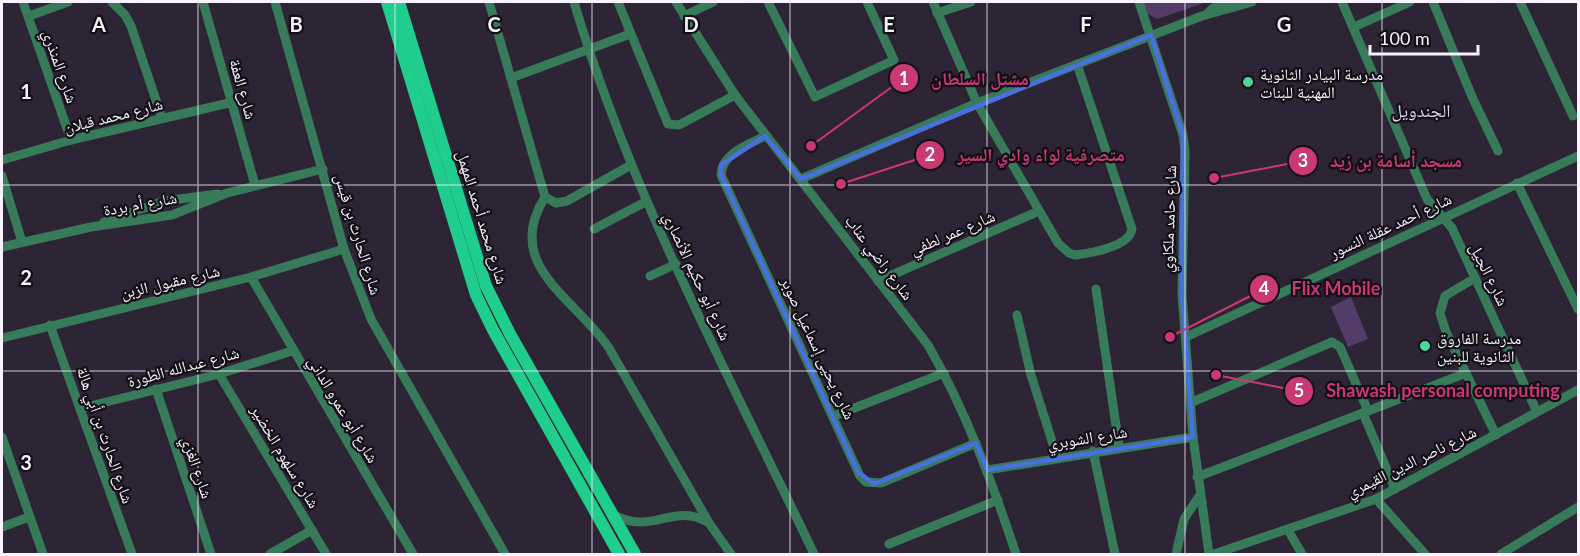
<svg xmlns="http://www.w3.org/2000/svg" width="1580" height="556" viewBox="0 0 1580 556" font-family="Lato,'Noto Naskh Arabic',sans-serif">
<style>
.green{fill:#553d6a}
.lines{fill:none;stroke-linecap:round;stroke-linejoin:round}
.minor{stroke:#387b5b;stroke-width:9}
.major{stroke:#1fcd8d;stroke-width:12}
.marked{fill:none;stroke:#496fe0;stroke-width:4.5;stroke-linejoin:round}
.grid{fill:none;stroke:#f8f1fe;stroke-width:1.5;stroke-opacity:0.55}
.poi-dot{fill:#4ed399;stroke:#130f17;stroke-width:2}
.labels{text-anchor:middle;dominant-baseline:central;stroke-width:4.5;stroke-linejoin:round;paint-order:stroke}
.street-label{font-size:16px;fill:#f8f1fe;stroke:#130f17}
.poi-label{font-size:16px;fill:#f8f1fe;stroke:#130f17;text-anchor:start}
.neighbourhood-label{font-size:18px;fill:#e1d5ed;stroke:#130f17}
.grid-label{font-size:20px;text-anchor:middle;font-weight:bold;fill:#f8f1fe;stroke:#130f17;stroke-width:4.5;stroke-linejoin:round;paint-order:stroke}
.leader{fill:none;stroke:#ca3973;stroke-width:2}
.callout-dot{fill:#ca3973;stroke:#130f17;stroke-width:2}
.mark-label{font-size:18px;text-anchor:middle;font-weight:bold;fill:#fff}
.callout-label{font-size:18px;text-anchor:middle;font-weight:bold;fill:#ca3973;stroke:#130f17;stroke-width:4.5;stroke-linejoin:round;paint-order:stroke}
</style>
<rect width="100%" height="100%" fill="#2d2436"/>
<!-- green -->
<g class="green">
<path d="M1142,2H1207L1157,19L1146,13Z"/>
<path d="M1351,297L1368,339L1348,347L1331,307Z"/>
</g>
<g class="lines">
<!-- minor -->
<g class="minor">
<path d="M23,2L71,140"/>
<path d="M112,2L125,15L131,26L162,118"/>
<path d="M203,2L255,185"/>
<path d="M275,2L344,249L371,319L505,554"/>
<path d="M489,2L545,197L556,203L567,201L631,165"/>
<path d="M574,2C631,195 728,373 814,554"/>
<path d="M618,2L668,124L679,125L735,95"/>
<path d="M676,2L735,95L928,345C966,411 992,482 1016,554"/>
<path d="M768,2L815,97L894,60L867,2"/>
<path d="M933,2L977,103L1058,243L1069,253L1075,255C1091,253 1129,247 1132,229L1077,64"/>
<path d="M1139,2L1183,135L1185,151L1182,295L1193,437L1209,554"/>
<path d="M1342,2L1427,199L1452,228L1537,412"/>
<path d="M1433,2L1473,99L1498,151"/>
<path d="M1520,2L1573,116"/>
<path d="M937,13L971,2"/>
<path d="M1206,15L1213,8L1231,2"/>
<path d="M29,16L68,2"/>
<path d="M684,16L713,2"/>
<path d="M1354,27L1410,2"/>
<path d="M511,78L630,34"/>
<path d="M765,136C748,145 722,153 721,175L860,476L866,482L881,483L976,443"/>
<path d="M2,160L71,140L233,102"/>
<path d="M2,176L22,242"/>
<path d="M801,179L977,103L1202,16L1252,2"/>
<path d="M1517,183L1578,309"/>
<path d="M545,197C502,265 575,298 609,348L709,523L731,554"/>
<path d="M104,222L164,201L218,194"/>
<path d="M594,229L647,201"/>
<path d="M2,247L91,227L172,215L227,193L323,169"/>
<path d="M650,276L676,264"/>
<path d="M251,277L413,554"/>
<path d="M1475,278L1445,296L1440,313L1446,332L1496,435"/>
<path d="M878,281L1039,211"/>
<path d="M1096,289L1119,446"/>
<path d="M1017,315L1031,375L1057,457"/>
<path d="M50,325L132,554"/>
<path d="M1186,337L1578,156"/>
<path d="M2,338L251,277L344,249"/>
<path d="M219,374L326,554"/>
<path d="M156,389L211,554"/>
<path d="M1190,403L1332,342L1340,347L1368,411L1197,477"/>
<path d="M82,408L219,374L292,351"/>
<path d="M1368,411L1466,373"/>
<path d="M1363,413L1395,489"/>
<path d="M834,416L944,373"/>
<path d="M2,437L43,554"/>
<path d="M1093,451L1115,554"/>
<path d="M987,470L1193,437"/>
<path d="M1376,499L1425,554"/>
<path d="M612,514C653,537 673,501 709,523"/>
<path d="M2,527L29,517"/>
<path d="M1288,530L1302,554"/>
<path d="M889,544L998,500"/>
<path d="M270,554L312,530"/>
<path d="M1176,554L1184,519L1200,495"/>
<path d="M1214,554L1376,499L1578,390"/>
<path d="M1501,554L1578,507"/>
</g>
<!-- major -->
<g class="major">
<path d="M387,2L476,295L493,330L619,554"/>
<path d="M399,2L486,286L510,334L635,554"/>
</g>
</g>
<!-- marked area -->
<path class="marked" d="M1151,35L1183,135L1182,295L1193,437L987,470L976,443L874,484L858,472L721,175V165L765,136L801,179Z"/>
<!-- grid -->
<path class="grid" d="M198,2V554M395,2V554M592,2V554M790,2V554M987,2V554M1185,2V554M1382,2V554M2,185H1578M2,371H1578"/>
<!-- markers -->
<g class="poi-dot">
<circle cx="1248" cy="82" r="6"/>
<circle cx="1425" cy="346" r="6"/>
</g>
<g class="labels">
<!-- street labels -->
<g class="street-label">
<text transform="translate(61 66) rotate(71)">شارع المنذري</text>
<text transform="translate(244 89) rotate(74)">شارع العفة</text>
<text transform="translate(113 115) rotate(-14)">شارع محمد قبلان</text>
<text transform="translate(140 203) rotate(-10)">شارع أم بردة</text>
<text transform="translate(483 217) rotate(73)">شارع محمد أحمد المهمل</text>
<text transform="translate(1168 219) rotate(-88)">شارع حامد ملكاوي</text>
<text transform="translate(1390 225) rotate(-25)">شارع أحمد عقلة النسور</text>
<text transform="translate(952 232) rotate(-23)">شارع عمر لطفي</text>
<text transform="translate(359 234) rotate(73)">شارع الحارث بن قيس</text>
<text transform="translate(880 257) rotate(53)">شارع راضي عناب</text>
<text transform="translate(1490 274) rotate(64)">شارع الجيل</text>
<text transform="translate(698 276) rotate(65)">شارع أبو حكيم الأنصاري</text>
<text transform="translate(170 281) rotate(-13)">شارع مقبول الزبن</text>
<text transform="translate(819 348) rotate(65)">شارع يحيى إسماعيل صوبر</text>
<text transform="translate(183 366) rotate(-15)">شارع عبدالله الطورة</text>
<text transform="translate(344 409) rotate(59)">شارع أبو عمرو الداني</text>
<text transform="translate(106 435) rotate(71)">شارع الحارث بن أبي هالة</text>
<text transform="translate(1087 437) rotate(-9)">شارع الشوبري</text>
<text transform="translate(286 456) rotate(59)">شارع سلهوم الخضير</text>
<text transform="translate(1411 461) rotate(-26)">شارع ناصر الدين القيمري</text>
<text transform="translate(198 467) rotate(71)">شارع الغزي</text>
</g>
<!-- poi labels -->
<g class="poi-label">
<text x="1260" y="73">مدرسة البيادر الثانوية<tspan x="1260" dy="18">المهنية للبنات</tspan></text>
<text x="1437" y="337">مدرسة الفاروق<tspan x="1437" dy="18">الثانوية للبنين</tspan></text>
</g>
<!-- neighbourhood labels -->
<g class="neighbourhood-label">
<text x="1421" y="110">الجندويل</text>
</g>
</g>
<g class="grid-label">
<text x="99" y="32">A</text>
<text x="296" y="32">B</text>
<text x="494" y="32">C</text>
<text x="691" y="32">D</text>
<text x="889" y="32">E</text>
<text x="1086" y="32">F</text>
<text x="1284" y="32">G</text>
<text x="26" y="99">1</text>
<text x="26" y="285">2</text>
<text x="26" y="470">3</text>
</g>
<!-- callouts -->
<path class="leader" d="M811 146L904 78M841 184L930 155M1214 178L1303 161M1170 337L1264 289M1216 375L1299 391"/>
<g class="callout-dot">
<circle cx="811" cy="146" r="6"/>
<circle cx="841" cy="184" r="6"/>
<circle cx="1214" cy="178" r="6"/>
<circle cx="1170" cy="337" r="6"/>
<circle cx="1216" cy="375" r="6"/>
<circle cx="904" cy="78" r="15"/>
<circle cx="930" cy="155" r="15"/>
<circle cx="1303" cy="161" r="15"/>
<circle cx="1264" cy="289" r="15"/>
<circle cx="1299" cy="391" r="15"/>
</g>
<g class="mark-label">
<text x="904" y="85">1</text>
<text x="930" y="161">2</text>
<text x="1303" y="167">3</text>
<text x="1264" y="295">4</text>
<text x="1299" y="397">5</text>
</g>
<g class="callout-label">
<text x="980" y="85">مشتل السلطان</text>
<text x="1041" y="161">متصرفية لواء وادي السير</text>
<text x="1396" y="167">مسجد أسامة بن زيد</text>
<text x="1336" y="295">Flix Mobile</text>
<text x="1443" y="397">Shawash personal computing</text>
</g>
<!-- border -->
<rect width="1580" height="556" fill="none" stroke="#f8f1fe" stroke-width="6"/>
<!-- scale -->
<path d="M1370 45v9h108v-9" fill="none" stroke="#f8f1fe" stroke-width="3"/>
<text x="1379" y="45" font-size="18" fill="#f8f1fe" stroke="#130f17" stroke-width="4.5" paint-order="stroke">100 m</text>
</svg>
